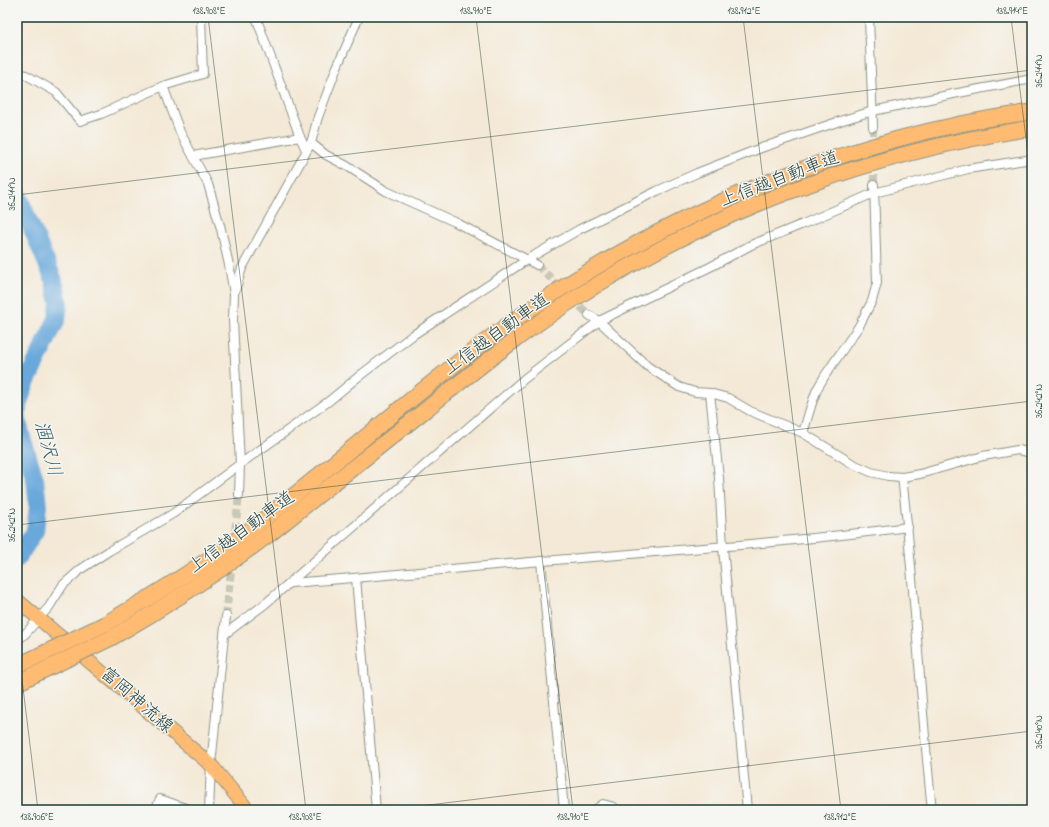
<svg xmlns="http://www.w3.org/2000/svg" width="1049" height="827" viewBox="0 0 1049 827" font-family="'Indie Flower','Klee One',sans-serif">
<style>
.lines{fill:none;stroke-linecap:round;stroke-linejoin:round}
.river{stroke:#68a8db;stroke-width:18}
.street-tunnel{stroke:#c9c7b6;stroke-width:8;stroke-dasharray:8 4;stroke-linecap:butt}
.street-casing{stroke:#8a9385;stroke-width:10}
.primary-casing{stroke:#8a9385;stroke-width:15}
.highway-casing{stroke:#8a9385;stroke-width:17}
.street{stroke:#fff;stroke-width:8}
.primary{stroke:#ffbb71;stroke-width:13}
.highway{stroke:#ffbb71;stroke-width:15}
.highway-bridge-casing{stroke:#8a9385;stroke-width:17;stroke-linecap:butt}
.highway-bridge{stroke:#ffbb71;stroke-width:15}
.ticks{fill:none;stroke:#1f3d34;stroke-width:1;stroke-opacity:0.45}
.labels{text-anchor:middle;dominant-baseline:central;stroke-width:3;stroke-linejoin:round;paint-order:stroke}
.street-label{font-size:18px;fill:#1f3d34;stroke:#f6f6f2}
.water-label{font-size:19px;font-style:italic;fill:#355d66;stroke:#f6f6f2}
.neatline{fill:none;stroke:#1f3d34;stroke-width:1.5}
.ticks-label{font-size:10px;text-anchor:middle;fill:#1f3d34}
</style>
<rect width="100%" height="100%" fill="#f6f6f2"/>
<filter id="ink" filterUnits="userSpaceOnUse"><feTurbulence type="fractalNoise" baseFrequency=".025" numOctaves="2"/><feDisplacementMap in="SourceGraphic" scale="8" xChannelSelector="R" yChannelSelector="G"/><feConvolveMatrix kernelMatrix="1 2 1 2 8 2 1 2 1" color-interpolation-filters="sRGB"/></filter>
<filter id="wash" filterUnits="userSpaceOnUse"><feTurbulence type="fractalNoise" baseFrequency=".012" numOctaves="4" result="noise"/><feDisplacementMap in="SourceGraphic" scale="16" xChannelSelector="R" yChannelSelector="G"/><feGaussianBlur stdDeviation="0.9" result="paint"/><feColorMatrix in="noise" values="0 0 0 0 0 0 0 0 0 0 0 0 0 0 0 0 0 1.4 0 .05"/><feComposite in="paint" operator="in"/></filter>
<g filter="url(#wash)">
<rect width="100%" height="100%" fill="#f4e9d6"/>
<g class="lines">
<!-- river -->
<path class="river" d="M17,193L53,278L59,302L57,319L25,385L19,402L17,418L22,438L35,479L38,506L35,531L17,559"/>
</g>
</g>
<g filter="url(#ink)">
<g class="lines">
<!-- street-tunnel -->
<g class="street-tunnel">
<path d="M873,127L874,185"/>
<path d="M537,265L589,315"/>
<path d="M234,542L239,495"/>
<path d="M226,616L232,561"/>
</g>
<!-- street casing -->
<g class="street-casing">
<g id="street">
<path d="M256,17L300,137L306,150"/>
<path d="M869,17L873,127"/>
<path d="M17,72L26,75L56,92L80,121L101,114L163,86L180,132L208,184L221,229L229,265L234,294L233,320L240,464L239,495"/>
<path d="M163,86L203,74L201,17"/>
<path d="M311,143L326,155L347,166L386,191L455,222L537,265"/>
<path d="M193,156L300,137"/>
<path d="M235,291L242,268L311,143L318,117L337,67L359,17"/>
<path d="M589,315L599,321L647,366L679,387L695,392L710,393L728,398L750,411L803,433L853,464L871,472L888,476L902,477L920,474L983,456L1018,450L1032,453"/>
<path d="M710,393L719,478L723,547L747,810"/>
<path d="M803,433L811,406L817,389L826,374L859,326L872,301L877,283L874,185"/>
<path d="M902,477C915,588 920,699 932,810"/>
<path d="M541,561L564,810"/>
<path d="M356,578L376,810"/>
<path d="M290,583C374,577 458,568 542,561C664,551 786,543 908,527"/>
<path d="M225,634L265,604L524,379L599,321L712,266L751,245L803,224L874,193L968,169L1032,159"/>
<path d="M17,641L26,633L49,607L63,585L81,569L109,551L174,513L240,464L329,401L358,377L413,335L528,259L580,229L657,191L697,173L761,148L843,120L873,111L953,94L1032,79"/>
<path d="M155,810L160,799L191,810"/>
<path d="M209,810L211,765L226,616"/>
<path d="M595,810L603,804L614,807L616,810"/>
</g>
</g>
<!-- primary casing -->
<g class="primary-casing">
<path id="primary" d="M17,600L211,765L248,810"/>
</g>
<!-- highway casing -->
<g class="highway-casing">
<g id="highway">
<path d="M105,624C159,592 213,559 263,520C352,451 436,374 529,310C675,209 856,135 1032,112"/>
<path d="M111,638C167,606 219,572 271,533C324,491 376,449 429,407C479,367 530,326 585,292C720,208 874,152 1032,128"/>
</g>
</g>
<!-- street -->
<use href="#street" class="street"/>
<!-- primary -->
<use href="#primary" class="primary"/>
<!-- highway -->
<use href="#highway" class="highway"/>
<!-- highway-bridge casing -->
<g class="highway-bridge-casing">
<g id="highway-bridge">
<path d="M17,666L105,624"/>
<path d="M17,683L111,638"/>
</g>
</g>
<!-- highway-bridge -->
<use href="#highway-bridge" class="highway-bridge"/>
</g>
</g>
<!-- ticks -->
<path class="ticks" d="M208,17L306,810M476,17L573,810M743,17L841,810M1011,17L1032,187M17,195L1032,70M17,525L1032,401M17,639L38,810M388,810L1032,731"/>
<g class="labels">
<!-- street labels -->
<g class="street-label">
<text transform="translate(780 180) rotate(-21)">上信越自動車道</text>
<text transform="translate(497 335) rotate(-36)">上信越自動車道</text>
<text transform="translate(242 533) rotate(-36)">上信越自動車道</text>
<text transform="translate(136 701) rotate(41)">富岡神流線</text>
</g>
<!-- water labels -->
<g class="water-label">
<text transform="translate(47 449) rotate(75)">涸沢川</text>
</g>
</g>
<!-- margin -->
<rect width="1049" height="827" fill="none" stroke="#f6f6f2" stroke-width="44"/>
<rect x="22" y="22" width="1005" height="783" class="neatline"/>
<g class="ticks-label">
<text x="209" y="14">138.908°E</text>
<text x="476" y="14">138.910°E</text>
<text x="744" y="14">138.912°E</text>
<text x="1012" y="14">138.914°E</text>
<text transform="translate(1038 71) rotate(-90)" y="4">36.244°N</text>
<text transform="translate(11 194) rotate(-90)" y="4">36.244°N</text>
<text transform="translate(1038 401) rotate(-90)" y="4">36.242°N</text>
<text transform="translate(11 525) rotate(-90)" y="4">36.242°N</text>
<text transform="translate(1038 732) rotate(-90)" y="4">36.240°N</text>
<text x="37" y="820">138.906°E</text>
<text x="305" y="820">138.908°E</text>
<text x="573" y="820">138.910°E</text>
<text x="840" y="820">138.912°E</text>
</g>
</svg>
